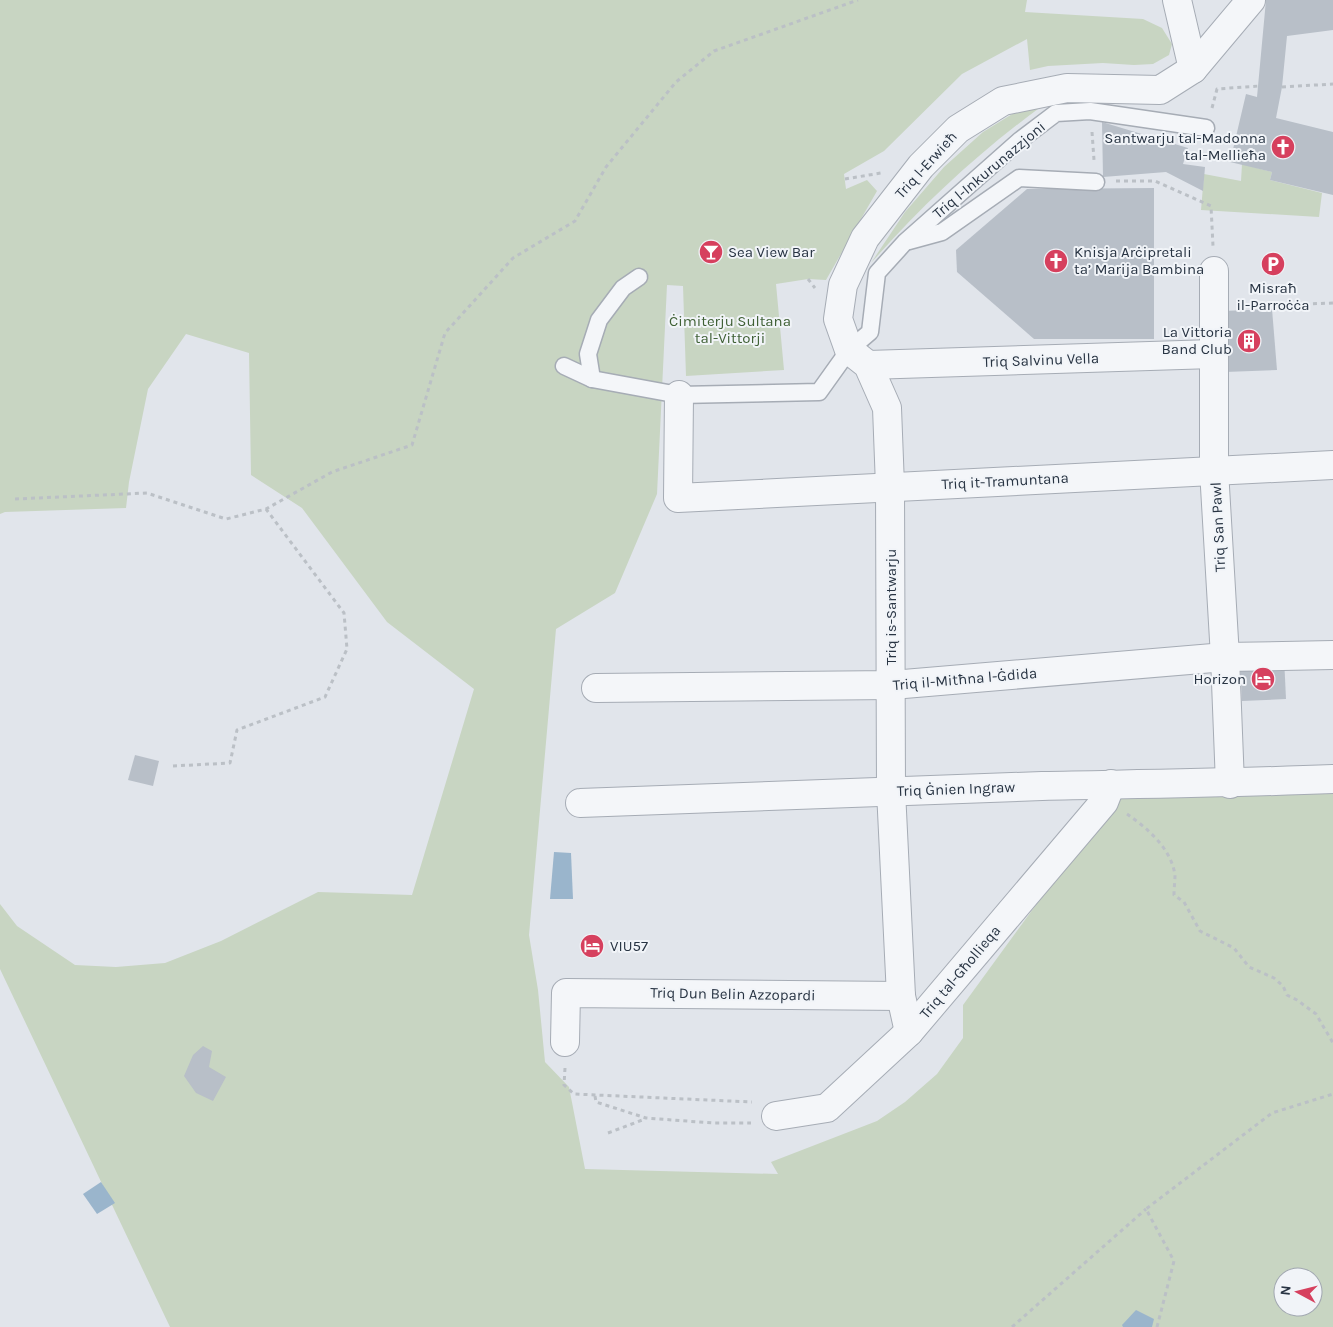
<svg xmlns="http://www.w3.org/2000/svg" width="1333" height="1327" viewBox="0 0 1333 1327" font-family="Karla,sans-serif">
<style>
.green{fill:#c8d5c2;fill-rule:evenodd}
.water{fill:#9ab5cc}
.building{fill:#b8bfc8}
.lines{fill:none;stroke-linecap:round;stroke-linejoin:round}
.service-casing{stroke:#a6acb5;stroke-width:19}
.minor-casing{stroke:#a6acb5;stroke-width:30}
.path{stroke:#bbc0c6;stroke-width:3;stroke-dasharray:4 4;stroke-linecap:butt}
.service{stroke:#f4f6f9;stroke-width:16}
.minor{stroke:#f4f6f9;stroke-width:28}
.labels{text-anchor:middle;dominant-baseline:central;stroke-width:4;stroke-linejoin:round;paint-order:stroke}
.poi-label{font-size:15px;fill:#283443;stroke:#f1f4f8;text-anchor:end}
.street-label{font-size:15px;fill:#283443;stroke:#f1f4f8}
.park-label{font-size:15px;fill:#3f6035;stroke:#f1f4f8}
</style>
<rect width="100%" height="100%" fill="#e1e5eb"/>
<!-- green -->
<g class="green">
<path d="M0,0H1027L1025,12L1143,19L1162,28L1172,44L1169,55L1153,64L1134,65L1103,63L1048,66L1030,70L1027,39L962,74L884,151L844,174L846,189L867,180L877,191L826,280L808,279L776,284L784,370L686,376L683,286L667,285L657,494L615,593L556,629L529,935L538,990L545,1062L569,1087L585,1169L778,1174L771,1162L877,1121L905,1102L937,1074L963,1038V1005L1116,795L1333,781V1327H170L0,969V904L17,926L75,965L116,967L165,963L221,941L318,892L412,895L474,689L387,622L302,508L251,475L249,353L186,334L148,389L129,482L126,508L5,512L0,514ZM1283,1277H1313V1307H1283Z"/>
<path d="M1042,106C979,152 922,205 871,263L905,212L944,167L983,132L1019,110Z"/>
<path d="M1242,164L1272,172L1270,180L1322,193L1319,217L1201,210L1204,174L1241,181Z"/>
</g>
<!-- water -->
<g class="water">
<path d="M554,852L571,853L573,899H550Z"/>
<path d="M101,1182L115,1203L97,1214L83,1194Z"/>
<path d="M1136,1310L1154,1319L1152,1327H1123L1122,1325Z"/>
</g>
<!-- building -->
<g class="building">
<path d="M1266,0H1333V30L1287,36L1282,87L1276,118L1333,132V195L1270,180L1272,172L1230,162L1246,94L1257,97Z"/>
<path d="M1102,122L1188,148L1183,164L1205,167L1203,191L1166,172L1103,177Z"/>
<path d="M1154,188V339H1034L957,272L956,250L1027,189Z"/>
<path d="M1272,309L1277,370L1225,372L1223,311Z"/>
<path d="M1284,657L1286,699L1242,701L1240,659Z"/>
<path d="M135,755L159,761L153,786L128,780Z"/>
<path d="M203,1046L212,1051L209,1067L226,1077L213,1101L196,1093L184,1076L193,1055Z"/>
</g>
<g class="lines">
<!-- service casing -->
<g class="service-casing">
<g id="service">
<path d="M909,241L942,232L1019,178L1096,182"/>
<path d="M564,366L592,379L679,395L819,392L849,350L870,332L877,273L905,242L1019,141L1056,113L1090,111L1206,128"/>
<path d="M592,379L588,354L599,320L623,288L639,277"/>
</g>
</g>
<!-- minor casing -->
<g class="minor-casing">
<g id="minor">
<path d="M1177,0L1193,69"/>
<path d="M1214,271V470L1225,657L1230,784"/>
<path d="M868,365L1213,354"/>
<path d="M679,395L678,498L1333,465"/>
<path d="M596,688L892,685L1225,657L1333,655"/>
<path d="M580,803C734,797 888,791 1042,786C1139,784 1236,783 1333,779"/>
<path d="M909,1032L901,996L891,791L890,486L887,408L868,365L849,350L838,319L843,285L865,238L921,166L958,129L1003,101L1067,88L1160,90L1193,69L1251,0"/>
<path d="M565,1042L566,993L901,996"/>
<path d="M776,1116L827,1108L909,1032L1104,802L1111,784"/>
</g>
</g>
<!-- path -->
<g class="path">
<path d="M1282,87L1333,84"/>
<path d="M1212,108L1217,89L1259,86"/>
<path d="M1092,132L1094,160"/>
<path d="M845,179L881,173"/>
<path d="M1116,181H1155L1211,206L1213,246"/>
<path d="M808,279L815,288"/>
<path d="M1241,306L1333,303"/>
<path d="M15,499L147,493L226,519L266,509L332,472L412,445L445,333L513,258L575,221L606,167L676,82L714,51L858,0"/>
<path d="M173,766L230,763L237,730L325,697L347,649L344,613L266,509"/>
<path d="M1127,814C1147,828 1171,848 1175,875C1175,881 1174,888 1174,895L1184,902L1200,931L1234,948L1249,967L1274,978L1283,986L1287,995L1297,1000L1316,1014L1333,1043"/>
<path d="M565,1068L564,1085L574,1094L752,1102"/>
<path d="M595,1096L596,1102L646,1118L713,1123H751"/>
<path d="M608,1133L645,1119"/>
<path d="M1012,1327L1146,1209"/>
<path d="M1157,1327L1174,1261L1146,1209L1272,1113L1333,1094"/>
</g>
<!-- service -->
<use href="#service" class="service"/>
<!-- minor -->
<use href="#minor" class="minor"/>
</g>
<!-- icons -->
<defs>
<g id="church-disc" transform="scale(1.25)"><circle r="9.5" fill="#d6405e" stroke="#f1f4f8"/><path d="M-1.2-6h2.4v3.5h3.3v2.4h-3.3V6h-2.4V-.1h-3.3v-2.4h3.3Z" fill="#fff"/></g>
<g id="bar-disc" transform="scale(1.25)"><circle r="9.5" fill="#d6405e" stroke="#f1f4f8"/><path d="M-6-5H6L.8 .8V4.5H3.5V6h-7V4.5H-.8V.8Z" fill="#fff"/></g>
<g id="parking-disc" transform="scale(1.25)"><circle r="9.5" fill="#d6405e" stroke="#f1f4f8"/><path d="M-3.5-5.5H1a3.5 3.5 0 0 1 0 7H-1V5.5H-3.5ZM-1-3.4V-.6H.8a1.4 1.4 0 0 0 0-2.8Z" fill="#fff"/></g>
<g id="building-disc" transform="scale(1.25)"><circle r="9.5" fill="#d6405e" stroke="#f1f4f8"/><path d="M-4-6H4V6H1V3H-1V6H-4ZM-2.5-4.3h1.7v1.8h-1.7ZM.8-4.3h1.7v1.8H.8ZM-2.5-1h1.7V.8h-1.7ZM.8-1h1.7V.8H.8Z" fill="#fff"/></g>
<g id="hotel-disc" transform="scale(1.25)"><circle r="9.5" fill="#d6405e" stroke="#f1f4f8"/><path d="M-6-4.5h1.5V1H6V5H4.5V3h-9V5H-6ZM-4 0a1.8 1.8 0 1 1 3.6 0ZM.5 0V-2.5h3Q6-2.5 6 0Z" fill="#fff"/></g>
</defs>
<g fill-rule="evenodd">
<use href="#church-disc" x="1283" y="147"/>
<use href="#bar-disc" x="711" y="252"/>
<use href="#church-disc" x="1056" y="261"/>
<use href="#parking-disc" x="1273" y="264"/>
<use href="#building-disc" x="1249" y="341"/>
<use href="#hotel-disc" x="1263" y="679"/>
<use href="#hotel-disc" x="592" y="946"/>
</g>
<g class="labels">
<!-- poi labels -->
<g class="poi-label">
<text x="1266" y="138">Santwarju tal-Madonna<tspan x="1266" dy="17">tal-Mellieħa</tspan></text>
<text x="728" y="252" text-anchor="start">Sea View Bar</text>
<text x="1074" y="252" text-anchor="start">Knisja Arċipretali<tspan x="1074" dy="17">ta’ Marija Bambina</tspan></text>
<text x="1273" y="288" text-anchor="middle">Misraħ<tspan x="1273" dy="17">il-Parroċċa</tspan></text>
<text x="1232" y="332">La Vittoria<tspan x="1232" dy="17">Band Club</tspan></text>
<text x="1246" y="679">Horizon</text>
<text x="610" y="946" text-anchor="start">VIU57</text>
</g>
<!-- street labels -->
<g class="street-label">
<text transform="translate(926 165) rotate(-48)">Triq l-Erwieħ</text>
<text transform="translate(989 170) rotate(-40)">Triq l-Inkurunazzjoni</text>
<text transform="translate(1041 360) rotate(-2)">Triq Salvinu Vella</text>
<text transform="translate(1005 481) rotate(-3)">Triq it-Tramuntana</text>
<text transform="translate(1218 527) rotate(-93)">Triq San Pawl</text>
<text transform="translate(891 607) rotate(-90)">Triq is-Santwarju</text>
<text transform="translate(965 679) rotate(-5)">Triq il-Mitħna l-Ġdida</text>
<text transform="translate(956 789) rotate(-2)">Triq Ġnien Ingraw</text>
<text transform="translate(960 972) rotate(-50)">Triq tal-Għollieqa</text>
<text transform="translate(733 994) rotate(1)">Triq Dun Belin Azzopardi</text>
</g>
<!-- park labels -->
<g class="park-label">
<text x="730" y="321">Ċimiterju Sultana<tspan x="730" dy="17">tal-Vittorji</tspan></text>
</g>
</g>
<!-- north arrow -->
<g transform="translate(1298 1292) rotate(277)"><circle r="24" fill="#f1f4f8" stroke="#a1a7b0"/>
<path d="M0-4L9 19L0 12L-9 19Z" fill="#d6405e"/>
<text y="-8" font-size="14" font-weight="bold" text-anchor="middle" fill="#283443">N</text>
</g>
</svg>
